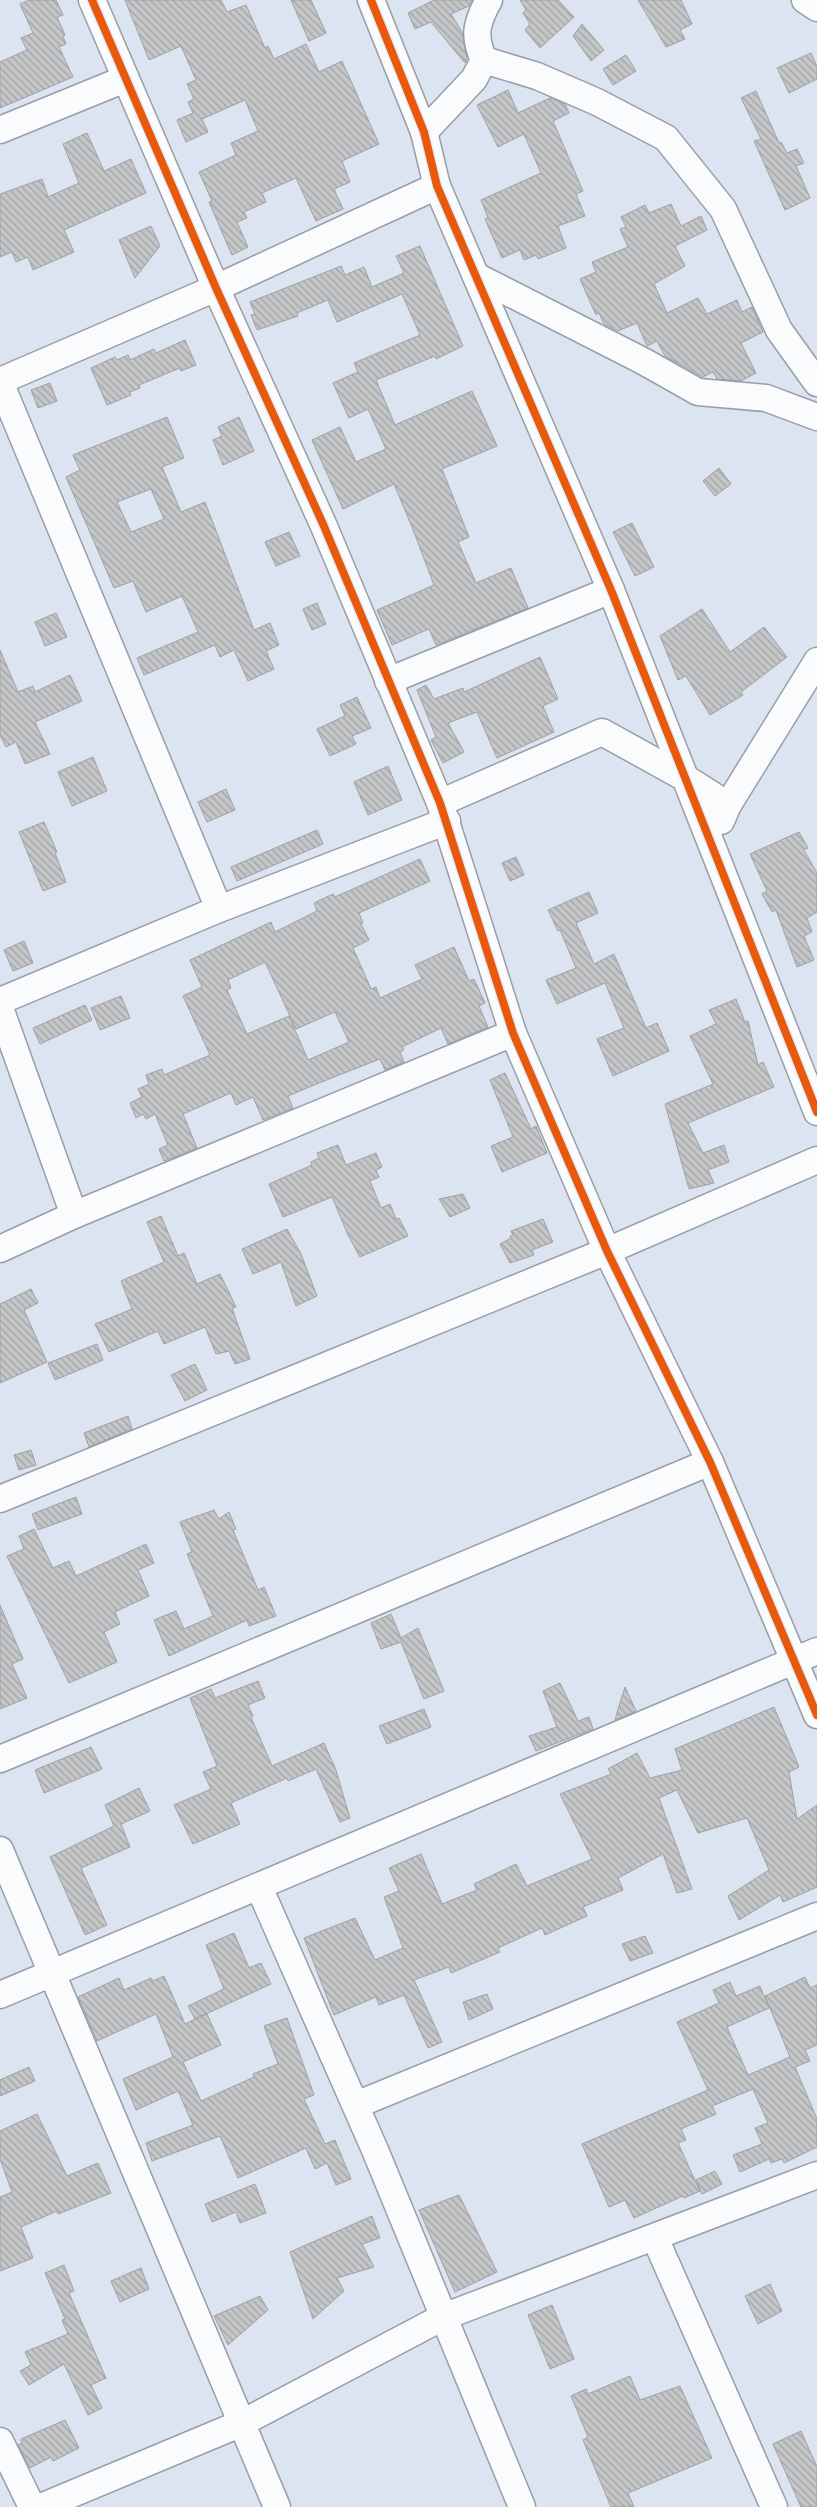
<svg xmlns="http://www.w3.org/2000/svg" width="817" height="2507" viewBox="0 0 817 2507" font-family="Roboto,sans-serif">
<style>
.building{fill:url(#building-back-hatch);stroke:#9fa2a3;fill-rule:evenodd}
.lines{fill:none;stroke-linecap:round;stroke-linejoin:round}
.minor-casing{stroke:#989ea8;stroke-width:29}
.minor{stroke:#fafbfd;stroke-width:26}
.cycleway-casing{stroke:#e5eefd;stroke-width:11}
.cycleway{stroke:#e8590c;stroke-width:8}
</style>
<defs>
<pattern id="building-back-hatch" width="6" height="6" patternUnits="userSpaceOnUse" patternTransform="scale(1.25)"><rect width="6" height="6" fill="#c4c6c7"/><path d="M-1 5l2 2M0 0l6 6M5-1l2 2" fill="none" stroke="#a0a2a3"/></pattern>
</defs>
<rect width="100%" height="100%" fill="#dce4f1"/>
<!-- building -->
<g class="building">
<path d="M29,0H56L63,15L57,17L65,35L63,36L66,44L59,47L73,77L0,108V62L27,50L21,38L33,33L20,4Z"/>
<path d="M125,0H221L227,12L246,5L265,48L268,46L274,59L306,44L319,72L342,61L379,144L342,161L350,182L334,189L343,209L316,221L296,178L262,193L266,202L244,212L247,218L237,222L248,247L232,255L209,202L212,201L199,172L236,155L231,143L258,131L245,100L202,119L208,132L186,142L177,120L193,113L188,102L194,99L187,84L196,80L181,46L149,60Z"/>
<path d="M291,0H311L326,33L309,41Z"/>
<path d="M434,0H472L469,6L451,14L462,32L467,59L465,63L431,22L415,29L408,13Z"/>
<path d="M520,0H558L574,17L540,48L525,30L530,24L523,13L526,10Z"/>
<path d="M638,0H681L692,24L680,30L685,39L666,47Z"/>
<path d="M582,24L604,50L591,61L573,36Z"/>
<path d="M811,53L817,67V79L789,93L777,68Z"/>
<path d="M626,55L636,71L613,85L603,69Z"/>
<path d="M508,90L518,113L550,98L565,104L569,113L553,121L583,191L576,194L585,216L558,226L566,248L538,259L536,255L524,260L520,250L502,258L485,219L488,218L481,200L541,173L524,134L498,147L477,105Z"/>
<path d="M756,91L779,143L781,142L787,153L797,149L804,163L796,166L810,198L785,210L754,141L761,139L741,98Z"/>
<path d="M87,133L104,171L131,159L146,193L64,230L74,252L33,270L28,257L16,262L12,252L0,257V194L42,179L48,197L79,183L63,144Z"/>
<path d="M671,204L681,226L701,216L707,230L675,246L685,266L654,284L667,313L698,298L707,314L737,300L742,312L752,307L763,332L741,343L756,373L741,381L717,379L713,372L703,377L665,356L657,341L647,346L637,323L618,331L604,324L599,313L596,315L580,279L596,272L592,262L628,247L620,229L626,227L621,217L645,205L649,213Z"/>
<path d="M151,226L160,246L135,278L119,240Z"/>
<path d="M420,246L463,346L436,359L435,356L376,380L395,425L472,391L497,446L442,469L469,537L458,542L476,583L511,568L528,608L436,645L429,629L392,645L377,610L434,585L412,527L394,484L343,509L312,440L340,427L356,462L386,449L368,409L349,418L333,383L358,372L354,363L420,335L402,294L337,322L328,300L297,313L298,316L257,330L251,315L255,314L250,302L341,266L345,275L364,267L372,287L404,273L396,256Z"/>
<path d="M185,340L196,365L181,371L180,368L139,385L140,388L130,392L131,395L107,405L91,368L115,357L117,360L128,355L130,360L154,349L156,353Z"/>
<path d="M50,383L57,401L38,408L31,390Z"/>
<path d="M167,417L184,458L162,467L181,512L205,502L254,630L270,623L279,645L266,651L274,669L248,681L234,650L220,657L215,645L144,675L137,658L198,632L182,596L146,612L133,581L114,588L66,477L80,470L73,455ZM151,489L164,519L131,532L117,502Z"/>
<path d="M239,417L254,451L223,465L213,440L222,436L218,427Z"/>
<path d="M719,468L731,484L715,496L703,481Z"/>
<path d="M632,523L654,567L635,576L613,532Z"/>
<path d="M289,532L300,556L276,566L265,542Z"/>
<path d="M317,603L326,624L312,630L303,609Z"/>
<path d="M702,609L730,652L764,627L787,657L741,692L743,695L710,715L686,676L678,680L660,636Z"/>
<path d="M56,613L67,637L45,646L35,622Z"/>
<path d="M0,650L18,692L33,686L35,692L70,675L82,701L35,722L50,754L25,764L16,742L6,747L0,735Z"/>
<path d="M540,657L558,699L543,706L554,732L497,758L477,712L448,723L464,752L443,763L431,740L436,737L417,690L426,685L434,699L463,688L464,692Z"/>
<path d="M357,697L371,728L352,736L356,744L330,756L317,729L345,716L340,705Z"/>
<path d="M93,757L107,791L72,806L58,772Z"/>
<path d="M388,766L402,800L368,815L354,782Z"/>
<path d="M226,789L235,810L207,822L198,802Z"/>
<path d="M44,822L57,852L55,853L66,882L43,891L19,832Z"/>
<path d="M317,830L323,844L237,881L231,867Z"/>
<path d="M799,832L808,848L804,850L817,873V912L807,918L812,932L804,936L814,960L797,967L776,910L772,912L762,894L767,891L750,854Z"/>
<path d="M516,857L524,875L510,881L502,863Z"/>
<path d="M420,859L430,881L359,913L363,923L361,924L369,940L353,948L371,989L376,987L380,998L422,979L415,965L454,947L469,981L474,979L485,1003L479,1006L488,1027L448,1044L441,1028L402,1047L404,1050L400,1052L404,1062L385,1070L380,1059L319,1083L288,1096L293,1108L263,1120L253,1097L236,1105L231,1093L183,1114L197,1148L164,1161L159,1149L168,1145L155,1114L146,1119L143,1114L136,1118L130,1103L142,1097L138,1089L149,1084L146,1075L162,1069L164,1075L210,1055L183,996L202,987L190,960L271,922L275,932L317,911L314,903L333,894L335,897ZM265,962L296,1029L335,1012L349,1042L308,1060L289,1016L247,1034L227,990L231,988L228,980Z"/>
<path d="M589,892L598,913L576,923L594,964L614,954L646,1028L657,1023L669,1051L613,1076L597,1039L624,1028L605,983L557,1004L546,980L576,968L560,930L558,931L548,910Z"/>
<path d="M24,941L33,963L13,971L4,950Z"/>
<path d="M121,996L130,1018L100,1030L91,1008Z"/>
<path d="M736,999L745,1022L748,1021L758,1065L763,1062L774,1087L688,1123L703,1153L724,1145L729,1162L708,1170L714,1183L689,1189L665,1104L713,1084L690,1036L716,1024L709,1010Z"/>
<path d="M85,1005L92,1020L40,1044L33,1028Z"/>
<path d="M505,1073L531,1129L536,1126L547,1153L502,1172L491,1146L513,1137L490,1080Z"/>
<path d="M338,1145L346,1165L376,1153L382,1167L376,1170L379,1177L370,1181L381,1208L390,1204L396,1219L399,1218L408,1236L360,1257L348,1235L332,1197L283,1217L269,1184L312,1165L311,1162L319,1158L317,1153Z"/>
<path d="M463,1194L470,1208L450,1217L439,1199Z"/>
<path d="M161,1216L178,1256L184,1253L197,1284L220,1274L236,1307L232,1308L250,1359L235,1364L229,1351L216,1354L205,1327L164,1344L158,1331L109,1352L95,1324L132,1309L121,1281L164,1262L147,1222Z"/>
<path d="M543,1219L553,1242L532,1250L534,1255L510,1263L500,1244L511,1238L510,1236L513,1235L511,1231Z"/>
<path d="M287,1229L301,1254L317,1296L296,1306L281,1262L253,1274L242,1249Z"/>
<path d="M31,1289L38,1303L24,1310L47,1362L0,1383V1304Z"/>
<path d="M97,1344L103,1360L55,1380L48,1363Z"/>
<path d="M195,1364L207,1390L185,1401L171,1375Z"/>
<path d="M128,1416L132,1429L89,1447L84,1433Z"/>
<path d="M31,1450L36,1465L19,1470L14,1455Z"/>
<path d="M76,1497L82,1514L38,1530L32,1514Z"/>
<path d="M214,1510L219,1519L229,1512L236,1529L233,1530L258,1590L264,1587L276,1616L249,1626L247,1620L169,1656L154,1620L176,1611L184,1629L213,1616L187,1554L192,1552L180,1522Z"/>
<path d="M34,1529L53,1568L69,1561L76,1576L146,1544L154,1563L138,1570L149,1596L115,1612L120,1624L104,1632L117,1662L69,1683L7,1556L24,1549L19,1536Z"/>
<path d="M0,1605L23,1659L12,1664L27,1698L0,1709Z"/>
<path d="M391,1614L401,1638L418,1628L444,1691L424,1699L401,1642L381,1649L371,1623Z"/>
<path d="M258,1681L265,1698L248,1705L253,1716L251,1717L272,1766L324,1743L336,1770L350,1818L340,1822L316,1769L288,1781L287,1778L231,1803L240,1824L193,1844L174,1805L211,1789L203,1772L217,1766L190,1698L211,1689L215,1698Z"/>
<path d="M560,1683L578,1721L589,1717L593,1729L536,1751L529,1736L557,1727L543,1691Z"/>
<path d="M625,1687L636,1711L615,1720L619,1706Z"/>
<path d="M774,1707L799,1767L789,1772L797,1819L817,1805V1887L783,1902L780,1895L739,1920L728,1896L769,1870L747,1818L698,1833L677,1790L659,1798L692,1889L677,1893L663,1854L618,1878L623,1890L583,1907L587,1916L545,1935L542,1928L498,1948L500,1952L451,1973L449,1967L414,1980L442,2042L428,2048L404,1995L379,2005L376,1997L334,2015L304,1938L355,1918L375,1960L403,1948L384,1897L399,1891L389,1868L421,1854L442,1904L477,1890L474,1884L516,1864L527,1886L592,1859L560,1794L611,1774L608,1769L637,1753L650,1778L682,1770L675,1749Z"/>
<path d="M424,1709L431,1727L387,1744L379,1726Z"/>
<path d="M91,1747L102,1769L44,1793L35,1770Z"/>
<path d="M139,1788L150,1811L121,1824L130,1847L81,1868L107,1925L85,1935L50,1857L114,1826L105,1805Z"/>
<path d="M234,1933L249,1968L261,1963L271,1984L195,2019L207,2014L221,2045L183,2062L201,2101L254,2077L253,2074L278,2064L264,2026L287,2018L314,2095L304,2099L325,2144L335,2140L351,2179L336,2185L327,2163L315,2169L306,2148L238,2178L220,2136L152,2161L146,2143L193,2125L178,2091L136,2110L123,2079L173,2057L156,2014L97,2041L78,1997L119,1978L124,1990L151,1978L153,1981L164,1976L185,2024L195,2019L188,2006L224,1989L206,1945Z"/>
<path d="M645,1936L653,1953L630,1961L622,1944Z"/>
<path d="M805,1977L810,1988L817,1985V2045L805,2050L810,2061L795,2067L817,2119V2147L784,2163L782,2159L771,2163L769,2159L740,2172L733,2155L762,2144L755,2128L768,2123L753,2089L712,2106L716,2114L681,2129L686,2140L678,2143L700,2191L684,2198L683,2196L634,2218L625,2200L609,2207L582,2144L708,2090L677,2022L719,2003L713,1990L730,1982L736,1996L760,1986L769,2008L727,2027L748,2075L790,2057L765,1996Z"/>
<path d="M487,1994L493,2009L469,2020L463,2002Z"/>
<path d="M29,2067L35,2081L0,2096V2080Z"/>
<path d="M37,2114L67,2176L98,2163L111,2193L58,2214L57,2211L21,2227L33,2258L0,2271V2197L12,2192L0,2159V2131Z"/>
<path d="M715,2171L722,2184L702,2194L696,2180Z"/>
<path d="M255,2184L266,2213L240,2223L236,2212L212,2222L205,2204Z"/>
<path d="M459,2195L497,2272L455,2292L419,2210Z"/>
<path d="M372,2216L380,2238L362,2244L374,2267L337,2278L344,2291L313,2319L290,2252Z"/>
<path d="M64,2265L74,2291L69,2293L106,2378L91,2385L102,2408L88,2415L64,2364L29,2385L20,2371L31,2365L25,2352L68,2334L62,2320L65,2319L45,2273Z"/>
<path d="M141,2268L149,2289L120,2302L111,2281Z"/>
<path d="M770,2284L782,2311L758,2324L745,2296Z"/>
<path d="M260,2296L268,2310L228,2345L214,2316Z"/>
<path d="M552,2305L574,2359L550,2369L528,2315Z"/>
<path d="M630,2376L640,2400L680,2386L712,2458L628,2493L634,2507H611L583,2440L588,2437L571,2396L586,2389L588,2394Z"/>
<path d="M65,2420L79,2448L53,2461L51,2457L30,2468L18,2445L22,2443L21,2439Z"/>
<path d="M801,2431L817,2467V2507H801L773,2444Z"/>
</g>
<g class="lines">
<!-- minor casing -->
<g class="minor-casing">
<g id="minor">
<path d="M92,0L216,288L323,524L440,803L513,1033L607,1251L710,1462L817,1715"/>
<path d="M371,0L424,132L437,186L611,590L817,1112"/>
<path d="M805,0L817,8"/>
<path d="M484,60L537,76L597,102L666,138L723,209L779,330L817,383"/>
<path d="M0,130L125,79"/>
<path d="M424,132L474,79L484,60C473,36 476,23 489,0"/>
<path d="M476,276L643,361L698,392L766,398L817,417"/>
<path d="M0,381L216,288L437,186"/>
<path d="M0,382L219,909"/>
<path d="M388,681L611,590"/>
<path d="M440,803L602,732L687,779L728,805"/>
<path d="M721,821L728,805L817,661"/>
<path d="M0,1001L219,909L447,821"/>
<path d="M0,1008L74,1215"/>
<path d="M0,1249L74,1215L513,1033"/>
<path d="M0,1499L607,1251L817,1160"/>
<path d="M0,1759L710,1462"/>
<path d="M0,1850L277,2507"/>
<path d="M259,1887L375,2150L522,2507"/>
<path d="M0,1995L817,1651"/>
<path d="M356,2105L817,1916"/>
<path d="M655,2238L774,2507"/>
<path d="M0,2441L32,2507"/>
<path d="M41,2507L242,2423L443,2317L817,2175"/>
</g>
</g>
<!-- minor -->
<use href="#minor" class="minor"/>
<!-- cycleway casing -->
<g class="cycleway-casing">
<g id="cycleway">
<path d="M92,0L216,288L323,524L440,803L513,1033L607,1251L710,1462L817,1715"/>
<path d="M371,0L424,132L437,186L611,590L817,1112"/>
</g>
</g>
<!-- cycleway -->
<use href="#cycleway" class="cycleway"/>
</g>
</svg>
